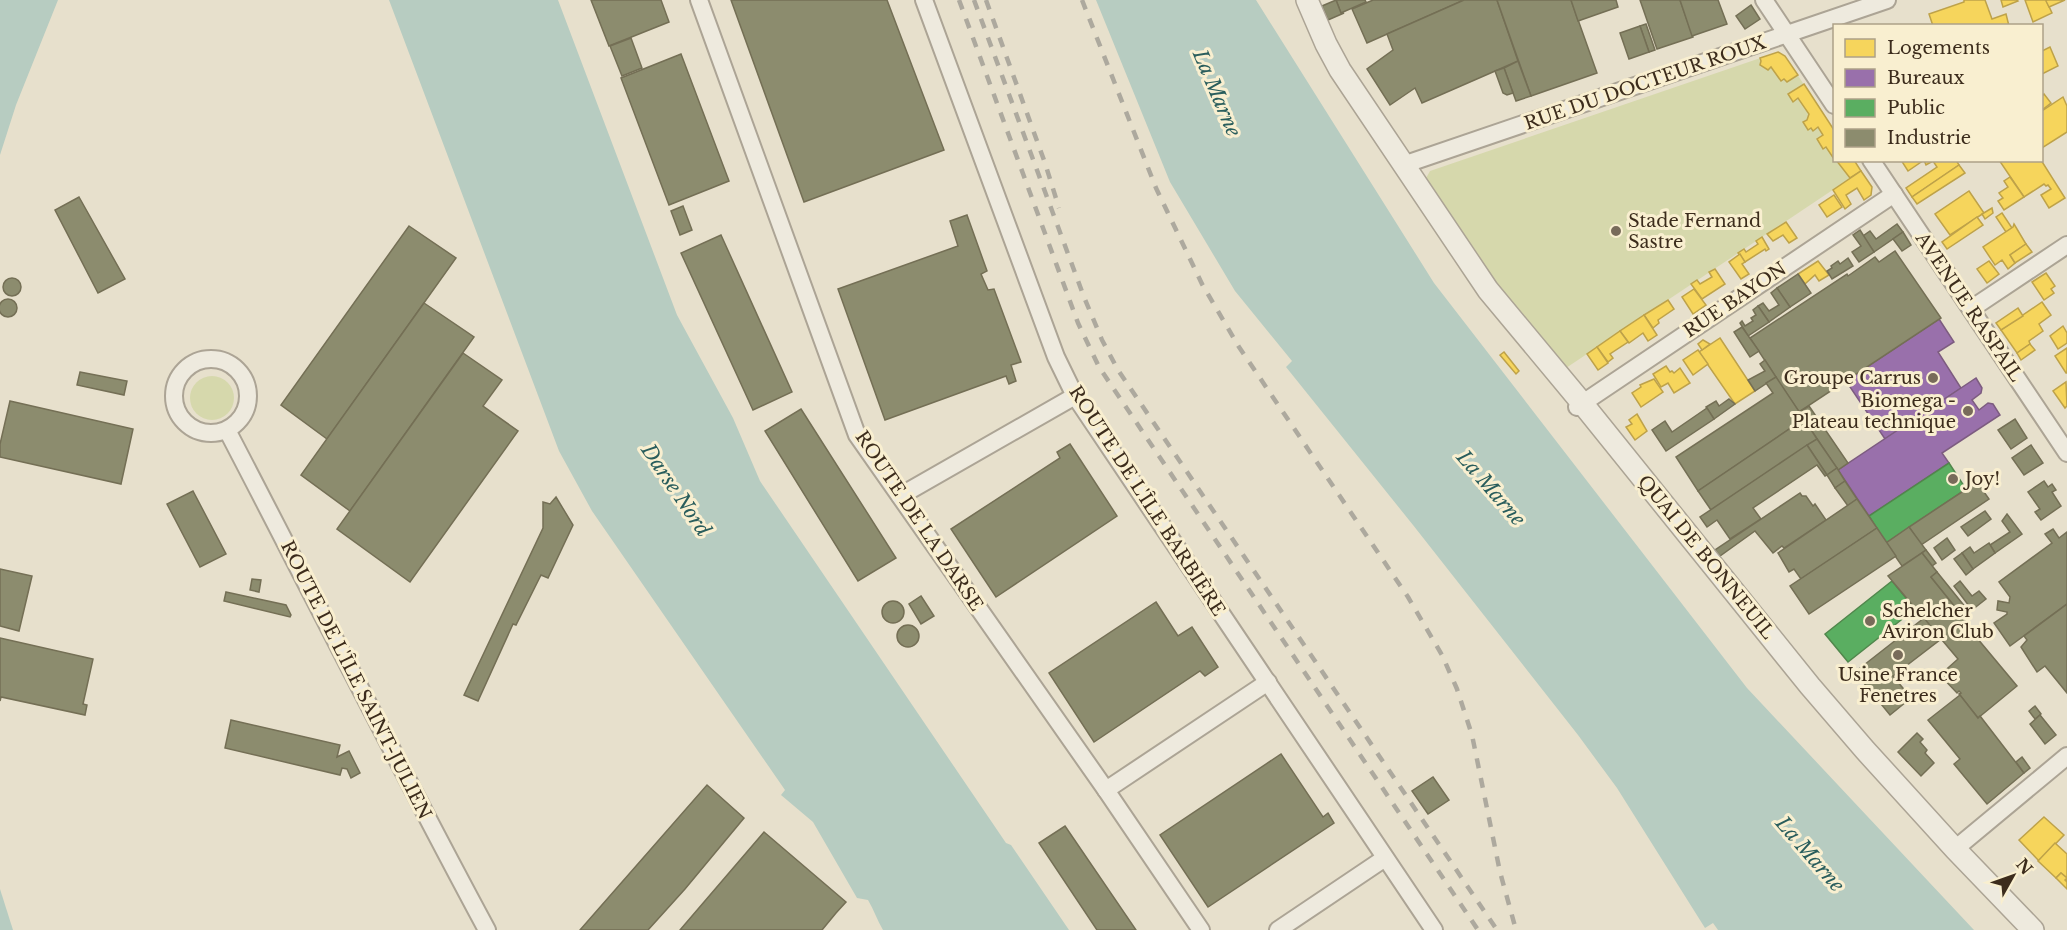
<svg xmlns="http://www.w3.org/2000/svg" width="2067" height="930" viewBox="0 0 2067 930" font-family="'Libre Baskerville',serif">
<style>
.green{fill:#d6d8ac}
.water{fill:#b7ccc1}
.homes{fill:#f6d55c;stroke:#bea249;stroke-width:1.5}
.offices{fill:#9970ab;stroke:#7d5c80;stroke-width:1.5}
.public{fill:#5aae61;stroke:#51874c;stroke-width:1.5}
.industry{fill:#8c8c6e;stroke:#746f55;stroke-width:1.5}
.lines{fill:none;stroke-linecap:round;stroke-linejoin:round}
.minor-casing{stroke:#aca495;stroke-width:20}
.tertiary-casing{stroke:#aca495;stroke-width:24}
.minor{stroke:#eeeade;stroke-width:16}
.tertiary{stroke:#eeeade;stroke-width:21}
.rail{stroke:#ada99e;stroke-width:4.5;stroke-dasharray:10 10;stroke-linecap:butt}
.poi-dot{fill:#786b5a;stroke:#f9efd0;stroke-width:2}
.labels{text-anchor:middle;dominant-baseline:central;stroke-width:6;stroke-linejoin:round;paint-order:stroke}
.street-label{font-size:18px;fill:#3c2c1c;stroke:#f9efd0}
.poi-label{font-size:18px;fill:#3c2c1c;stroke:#f9efd0;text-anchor:start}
.water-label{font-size:20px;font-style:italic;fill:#295d5c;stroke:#f9efd0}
</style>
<rect width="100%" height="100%" fill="#e7e0cc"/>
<!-- green -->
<g class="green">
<path d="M1778,52L1785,56L1834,130V160L1854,161L1861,171L1566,368L1497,283L1425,180L1430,171Z"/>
<circle cx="212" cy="398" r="22"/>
</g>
<!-- water -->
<g class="water">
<path d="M0,0H58L16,105L0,155Z"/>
<path d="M389,0H558L677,315L733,418L760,481L1006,843L1011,845L1069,930H883C877,920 874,910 868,900L857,898L813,822L781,795L785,790L592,511L559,451Z"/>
<path d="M1096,0H1256L1434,283L1747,688L1974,930H1718L1713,923L1705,928L1617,788L1578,735L1413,525L1286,367L1292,361L1235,291L1170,182Z"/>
<path d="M0,889L13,930H0Z"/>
</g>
<!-- homes -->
<g class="homes">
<path d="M1964,0H1985L1992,19L2006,14L2009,26H1933L1929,14L1964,2Z"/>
<path d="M2001,0H2017L2018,1L2003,7Z"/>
<path d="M2025,0H2046L2052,13L2033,22Z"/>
<path d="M2047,0H2065L2049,7L2046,1Z"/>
<path d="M2050,47L2058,66L2042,74V51Z"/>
<path d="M1778,52L1785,56L1798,75L1787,82L1784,79L1781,81L1771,67L1768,70L1760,65L1761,61L1760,58Z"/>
<path d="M1804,84L1834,130V159L1826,147L1823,149L1817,139L1823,135L1818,127L1813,131L1811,128L1808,130L1803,122L1807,120L1809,114L1798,98L1793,102L1788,94Z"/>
<path d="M2044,94L2051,103L2042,110V96Z"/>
<path d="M2063,97L2067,106V132L2042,148V111Z"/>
<path d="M1836,160H1854L1861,171L1850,178Z"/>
<path d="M1901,160H1924L1908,171Z"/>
<path d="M1956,160L1959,165L1912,197L1906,188L1937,167L1933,161L1926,165L1924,160Z"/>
<path d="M1999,160H2041L2065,198L2049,208L2041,195L2051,189L2048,185L2046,186L2044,184L2024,197Z"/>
<path d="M1959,165L1965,173L1917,204L1912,197Z"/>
<path d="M1861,171L1872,187L1871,195L1864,200L1857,188L1846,195L1851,204L1845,209L1833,190Z"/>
<path d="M2010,177L2024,197L2004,210L1998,201L2003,198L1999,193L2008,187L2004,181Z"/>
<path d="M1969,191L1984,213L1950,235L1935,214Z"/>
<path d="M1834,195L1842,207L1827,217L1819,205Z"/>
<path d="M1992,208L1993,213L1985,219L1982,214Z"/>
<path d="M2002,213L2012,228L2006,232L1996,217Z"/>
<path d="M1977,217L1983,225L1947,249L1942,242Z"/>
<path d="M1786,222L1797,238L1789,243L1783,235L1773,241L1767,234Z"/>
<path d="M2014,224L2026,244L2010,255L2015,263L2008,269L2002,260L1995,265L1983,247L2013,227Z"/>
<path d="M1762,237L1769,249L1766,251L1765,249L1745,262L1738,253L1744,249L1746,252L1758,244L1756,241Z"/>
<path d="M2026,244L2032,252L2015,263L2010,255Z"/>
<path d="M1740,254L1745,262L1742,264L1749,274L1741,279L1729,262Z"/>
<path d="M1818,261L1829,275L1819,281L1815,275L1805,284L1798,274Z"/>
<path d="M1989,261L1999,274L1987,283L1977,269Z"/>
<path d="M1715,269L1725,284L1702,299L1691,284L1697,280L1700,284L1712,277L1709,272Z"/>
<path d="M2046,273L2055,286L2051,289L2054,293L2044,300L2032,282Z"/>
<path d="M1694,289L1706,305L1693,314L1682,297Z"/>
<path d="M1668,300L1674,309L1658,320L1659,323L1653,328L1644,315Z"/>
<path d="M2042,302L2051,315L2039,324L2043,331L2029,341L2030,344L2017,353L2001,330Z"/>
<path d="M2018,308L2023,316L2001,330L1996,323Z"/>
<path d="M1644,315L1657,335L1648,341L1643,333L1629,343L1620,331Z"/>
<path d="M2063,326L2067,333V343L2058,349L2050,336Z"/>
<path d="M1620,331L1628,342L1610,354L1613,358L1608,362L1597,347Z"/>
<path d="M1720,338L1755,391L1735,404L1699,352Z"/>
<path d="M1703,340L1710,344L1702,350L1698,344Z"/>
<path d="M2030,344L2035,350L2021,360L2017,353Z"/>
<path d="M1597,347L1608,363L1598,370L1587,354Z"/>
<path d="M2067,348V373H2066L2055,356Z"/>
<path d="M1698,350L1708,364L1693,375L1683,360Z"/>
<path d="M1504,352L1519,371L1516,374L1500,355Z"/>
<path d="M1666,366L1670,372L1672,371L1674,373L1680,368L1690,383L1674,393L1668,383L1661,387L1653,374Z"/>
<path d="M1654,379L1663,392L1641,407L1632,393L1641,387L1640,385Z"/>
<path d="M2066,382L2067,406L2065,408L2053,391Z"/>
<path d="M1637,414L1647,431L1635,440L1626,427L1632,424L1629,420Z"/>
<path d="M2044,817L2064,835L2039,861L2019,840Z"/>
<path d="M2055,843L2067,854V882L2065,880L2067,878L2061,873L2056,878L2038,861Z"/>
<path d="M2061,873L2067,878L2065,880L2067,882V889L2056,878Z"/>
</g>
<!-- offices -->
<g class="offices">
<path d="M1939,319L1954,342L1938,352L1961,388L1885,439L1846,381Z"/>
<path d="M1976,378L1982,388L1981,393L1972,400L1979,410L1988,403L1993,404L2000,415L1942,453L1949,463L1869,516L1838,470Z"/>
</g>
<!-- public -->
<g class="public">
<path d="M1949,463L1966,489L1886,543L1869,516Z"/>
<path d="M1892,581L1915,609L1848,662L1825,634Z"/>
</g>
<!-- industry -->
<g class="industry">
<path d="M591,0H661L669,22L609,46Z"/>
<path d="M731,0H887L944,150L804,202Z"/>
<path d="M1336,0H1365L1366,2L1341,13Z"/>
<path d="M1336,0L1341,13H1344L1328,20L1322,6Z"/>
<path d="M1373,0H1464L1367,43L1352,9Z"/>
<path d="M1464,0H1497L1518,61L1422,103L1415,88L1390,105L1367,69L1393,50L1387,34Z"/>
<path d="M1497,0H1571L1597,73L1531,96Z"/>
<path d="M1571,0H1616L1618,7L1578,21Z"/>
<path d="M1640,0H1680L1693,37L1657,49Z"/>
<path d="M1680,0H1718L1727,24L1692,36Z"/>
<path d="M1751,5L1760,19L1745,29L1736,16Z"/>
<path d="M1646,24L1655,50L1649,52L1640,26Z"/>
<path d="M1640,26L1649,52L1629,59L1620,33Z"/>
<path d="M631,38L642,68L622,76L610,46Z"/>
<path d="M681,54L729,181L669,205L621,78Z"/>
<path d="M1518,61L1531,96L1516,101L1504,68Z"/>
<path d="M1504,68L1513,93L1507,95L1503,93L1495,71Z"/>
<path d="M79,197L125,279L98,293L55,210Z"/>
<path d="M683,206L692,230L680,235L671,211Z"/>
<path d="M967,215L987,271L981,274L988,290L994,289L1021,362L1011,365L1016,381L1009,384L1006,376L885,420L838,289L958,246L950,221Z"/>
<path d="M1897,224L1903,232L1874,252L1863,236L1870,231L1876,239Z"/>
<path d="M409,226L456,258L327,439L281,405Z"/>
<path d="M1860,230L1874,252L1859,262L1852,252L1861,246L1853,235Z"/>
<path d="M1903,232L1911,245L1902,251L1893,239Z"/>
<path d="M721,235L792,392L753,410L681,253Z"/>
<path d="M1895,251L1941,318L1799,412L1750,338L1847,274L1848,276L1875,257L1879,262Z"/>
<path d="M1848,258L1853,266L1832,279L1827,271L1832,268L1831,266L1838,261L1840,264Z"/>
<path d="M1798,274L1811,293L1790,307L1777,288Z"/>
<circle cx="12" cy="287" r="9"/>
<path d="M1777,288L1790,307L1769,322L1758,306L1763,303L1769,311L1779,305L1771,293Z"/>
<circle cx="8" cy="308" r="9"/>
<path d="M424,303L474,337L350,511L301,475Z"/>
<path d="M1758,306L1769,322L1748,336L1740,323L1742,321L1745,326L1753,321L1751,318L1756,315L1753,310Z"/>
<path d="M1742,327L1759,351L1750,357L1734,332Z"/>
<path d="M463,353L502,380L483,406L518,431L410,582L337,529Z"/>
<path d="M1765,360L1776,377L1755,391L1748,380L1765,371L1760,364Z"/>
<path d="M80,372L127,381L124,395L77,385Z"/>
<path d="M1776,377L1804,419L1698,491L1676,457L1773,393L1766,383Z"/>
<path d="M1729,399L1735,404L1714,419L1706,407L1716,401L1719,406Z"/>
<path d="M10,401L133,429L121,484L0,457V444Z"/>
<path d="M1809,406L1848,463L1838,470L1799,412Z"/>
<path d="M1707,408L1714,419L1666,451L1652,430L1665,421L1672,432Z"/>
<path d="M801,409L896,558L858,581L765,431Z"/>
<path d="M1804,419L1817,439L1711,510L1698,491Z"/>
<path d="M2015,419L2027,438L2011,449L1998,430Z"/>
<path d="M1817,439L1837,468L1827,475L1807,445Z"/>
<path d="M1070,444L1117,516L996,597L951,529L1060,458L1057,452Z"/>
<path d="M1807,445L1827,475L1825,476L1817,465L1753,508L1761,519L1730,539L1717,520L1707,527L1700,517Z"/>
<path d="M2031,445L2043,463L2024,475L2012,458Z"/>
<path d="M1837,468L1845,481L1835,488L1827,475Z"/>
<path d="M1845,481L1857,499L1848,506L1835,488Z"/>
<path d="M2044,481L2048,487L2052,484L2056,490L2052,492L2061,506L2041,520L2035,512L2040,509L2028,492Z"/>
<path d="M1977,482L1989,499L1921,545L1909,527Z"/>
<path d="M193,491L226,554L200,567L167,504Z"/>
<path d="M1800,493L1802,496H1806L1813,506L1815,504L1826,520L1784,548L1782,546L1773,553L1755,531L1720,556L1715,550Z"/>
<path d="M556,497L573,525L548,578L541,575L516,625L513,624L478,701L464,695L543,528V502L550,504Z"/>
<path d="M1857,499L1877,528L1801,579L1794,569L1789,572L1778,553Z"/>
<path d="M1985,511L1991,519L1968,536L1961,527Z"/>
<path d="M2007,514L2022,534L1995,553L1990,545L2010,532L2002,521Z"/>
<path d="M1909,527L1926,550L1902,566L1886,543Z"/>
<path d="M1877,528L1896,556L1809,614L1790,586Z"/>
<path d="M2053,529L2059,538L2067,532V604L2010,646L1994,623L2007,614V612L1997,610L1998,601L2009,603L2010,597L1999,582L2052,543L2045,534Z"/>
<path d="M1947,538L1955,550L1942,560L1934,548Z"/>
<path d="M1989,543L1995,553L1973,569L1962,553L1970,547L1974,553Z"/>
<path d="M1926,550L1936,563L1932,566L1922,553Z"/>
<path d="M1922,553L1937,572L1931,577L1979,636L1977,638L2017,686L1978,718L1959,694L1961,693L1959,691L1957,693L1940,675L1958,659L1888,576Z"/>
<path d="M1962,553L1973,569L1966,575L1954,559Z"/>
<path d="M0,569L32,576L19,631L0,626Z"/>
<path d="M1937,572L1966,608L1960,613L1931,577Z"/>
<path d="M252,579L261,580L259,592L250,590Z"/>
<path d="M1960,581L1972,596L1979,591L1986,599L1972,610L1954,586Z"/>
<path d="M226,592L286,605L291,615L290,617L224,601Z"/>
<path d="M921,596L934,616L921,624L909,604Z"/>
<circle cx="893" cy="612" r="11"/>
<path d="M1156,602L1178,636L1192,627L1218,667L1205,676L1200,671L1094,742L1049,673Z"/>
<path d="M2067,604V693L2045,666L2037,672L2021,647L2027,640L2024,636Z"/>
<path d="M1924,618L1941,639L1893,676L1911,698L1890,715L1855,672Z"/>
<circle cx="908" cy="636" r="11"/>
<path d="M0,638L93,659L83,704L87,705L85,715L1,697L0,701Z"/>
<path d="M1960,695L1978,718L1980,716L2024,773L1987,804L1954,764L1960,759L1928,720Z"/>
<path d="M2035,706L2041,714L2035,719L2029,711Z"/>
<path d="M2040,715L2056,735L2045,744L2030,724Z"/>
<path d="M231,720L340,745L337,757L349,751L360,773L351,778L347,769L342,768L340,775L225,748Z"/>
<path d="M1917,733L1923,739L1920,742L1927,750L1925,753L1934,763L1921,776L1898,752Z"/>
<path d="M1281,754L1323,817L1328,813L1334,823L1208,907L1160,835Z"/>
<path d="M2022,757L2030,768L2024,773L2016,762Z"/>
<path d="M1433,777L1449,800L1428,814L1412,791Z"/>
<path d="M707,785L744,818L685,889L648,930H580Z"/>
<path d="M1065,826L1136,930H1097L1039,843Z"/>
<path d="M764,832L846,902L836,913L822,930H680Z"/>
</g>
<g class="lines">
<!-- minor casing -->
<g class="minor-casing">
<g id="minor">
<path d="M699,0L857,435L1106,790L1201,930"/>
<path d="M924,0L1056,357L1075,396L1434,930"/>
<path d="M1764,0L1834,105"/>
<path d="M1871,160L2067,453"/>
<path d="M1403,165L1887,0"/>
<path d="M1971,309L2067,245"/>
<circle cx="211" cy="396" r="37"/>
<path d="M1577,407L1894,194"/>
<path d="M227,430C314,597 398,765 487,930"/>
<path d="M900,496L1075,396"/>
<path d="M1106,790L1268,682"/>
<path d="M1955,849L2067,756"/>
<path d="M1278,930L1385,858"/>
</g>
</g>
<!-- tertiary casing -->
<g class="tertiary-casing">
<path id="tertiary" d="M1307,0L1326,44L1340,70L1488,290L1582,403L1810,686L1865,750L1955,849L2033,930"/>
</g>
<!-- minor -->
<use href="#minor" class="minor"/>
<!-- tertiary -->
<use href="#tertiary" class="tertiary"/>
<!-- rail -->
<g class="rail">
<path d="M959,0L1078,323L1099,367L1478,930"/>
<path d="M974,0L1084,297L1102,340L1118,370L1497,930"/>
<path d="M986,0L1045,163L1059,208"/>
<path d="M1082,0L1156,188L1202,284L1239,347L1408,597L1442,655L1457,689L1472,735L1500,872L1516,930"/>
</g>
</g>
<!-- markers -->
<g class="poi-dot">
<circle cx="1616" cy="231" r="6"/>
<circle cx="1933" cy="378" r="6"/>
<circle cx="1968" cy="411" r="6"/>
<circle cx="1953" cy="479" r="6"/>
<circle cx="1870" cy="621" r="6"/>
<circle cx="1898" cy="655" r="6"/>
</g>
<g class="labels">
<!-- street labels -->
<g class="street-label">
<text transform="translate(1645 83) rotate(-19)">RUE DU DOCTEUR ROUX</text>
<text transform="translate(1735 300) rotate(-34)">RUE BAYON</text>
<text transform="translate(1969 307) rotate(56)">AVENUE RASPAIL</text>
<text transform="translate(1147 501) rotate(57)">ROUTE DE L'ÎLE BARBIÈRE</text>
<text transform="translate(919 521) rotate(56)">ROUTE DE LA DARSE</text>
<text transform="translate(1706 557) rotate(51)">QUAI DE BONNEUIL</text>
<text transform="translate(356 680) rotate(63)">ROUTE DE L'ÎLE SAINT-JULIEN</text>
</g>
<!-- poi labels -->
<g class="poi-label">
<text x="1628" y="221">Stade Fernand<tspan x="1628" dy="21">Sastre</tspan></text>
<text x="1921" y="378" text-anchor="end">Groupe Carrus</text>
<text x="1956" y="401" text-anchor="end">Biomega -<tspan x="1956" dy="21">Plateau technique</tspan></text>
<text x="1965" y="479">Joy!</text>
<text x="1882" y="611">Schelcher<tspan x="1882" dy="21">Aviron Club</tspan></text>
<text x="1898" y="675" text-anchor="middle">Usine France<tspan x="1898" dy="21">Fenetres</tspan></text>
</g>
<!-- water labels -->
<g class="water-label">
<text transform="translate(1217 93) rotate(67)">La Marne</text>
<text transform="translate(1491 488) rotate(49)">La Marne</text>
<text transform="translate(676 490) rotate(56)">Darse Nord</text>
<text transform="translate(1810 854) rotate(49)">La Marne</text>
</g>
</g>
<!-- legend -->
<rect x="1833" y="24" width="210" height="138" fill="#f9efd0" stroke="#ada188" stroke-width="1.5"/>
<rect x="1845" y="39" width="30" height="18" fill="#f6d55c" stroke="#ada188" stroke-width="1.5"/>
<text x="1887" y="54" font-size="18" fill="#3c2c1c">Logements</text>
<rect x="1845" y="69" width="30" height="18" fill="#9970ab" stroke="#ada188" stroke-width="1.5"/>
<text x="1887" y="84" font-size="18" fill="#3c2c1c">Bureaux</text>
<rect x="1845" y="99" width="30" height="18" fill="#5aae61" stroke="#ada188" stroke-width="1.5"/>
<text x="1887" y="114" font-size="18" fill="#3c2c1c">Public</text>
<rect x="1845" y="129" width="30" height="18" fill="#8c8c6e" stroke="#ada188" stroke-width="1.5"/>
<text x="1887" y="144" font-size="18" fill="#3c2c1c">Industrie</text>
<!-- north arrow -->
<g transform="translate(2013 876) rotate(50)" stroke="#f9efd0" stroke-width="4.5" paint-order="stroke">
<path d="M0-4.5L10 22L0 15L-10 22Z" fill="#3c2c1c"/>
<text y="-9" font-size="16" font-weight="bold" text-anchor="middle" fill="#3c2c1c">N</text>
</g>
</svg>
